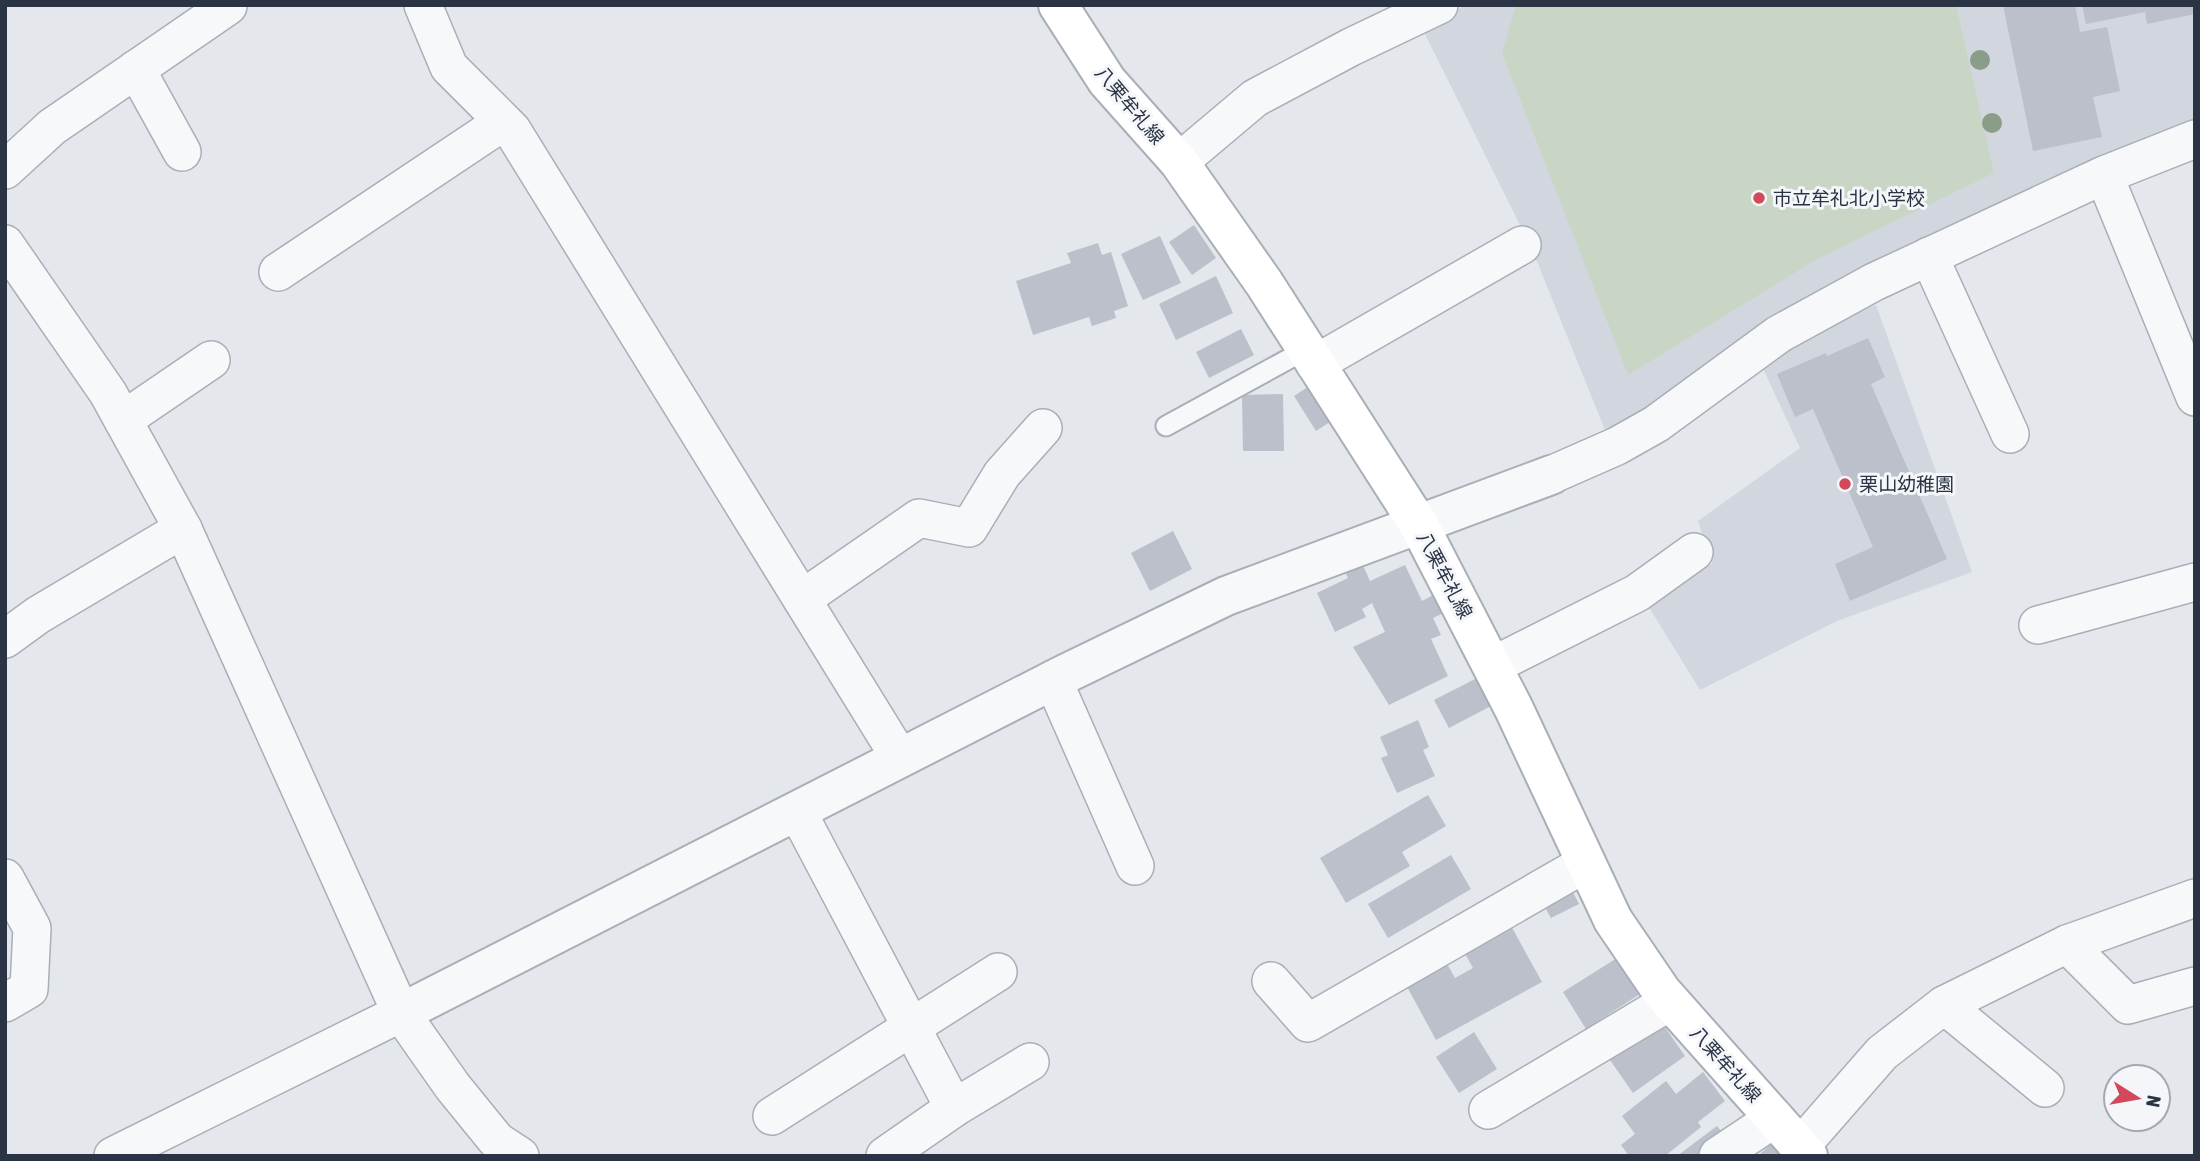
<svg xmlns="http://www.w3.org/2000/svg" width="2200" height="1161" viewBox="0 0 2200 1161" font-family="'Asap Condensed','Noto Sans JP',sans-serif">
<style>
.built{fill:#d2d6de}
.green{fill:#c9d6c5}
.building{fill:#bbc0ca}
.lines{fill:none;stroke-linecap:round;stroke-linejoin:round}
.service-casing{stroke:#a9aeb7;stroke-width:23}
.minor-casing{stroke:#a9aeb7;stroke-width:40}
.tertiary-casing{stroke:#a9aeb7;stroke-width:42}
.secondary-casing{stroke:#a9aeb7;stroke-width:42}
.service{stroke:#f7f8fa;stroke-width:19}
.minor{stroke:#f7f8fa;stroke-width:37}
.tertiary{stroke:#f7f8fa;stroke-width:38}
.secondary{stroke:#fff;stroke-width:38}
.tree{fill:#899d89}
.poi-dot{fill:#d1495b;stroke:#f4f6f9;stroke-width:2.5}
.labels{text-anchor:middle;dominant-baseline:central;stroke-width:6;stroke-linejoin:round;paint-order:stroke}
.street-label{font-size:19px;fill:#2b3445;stroke:#f4f6f9}
.poi-label{font-size:19px;fill:#2b3445;stroke:#f4f6f9;text-anchor:start}
</style>
<rect width="100%" height="100%" fill="#e4e7ec"/>
<!-- built -->
<g class="built">
<path d="M1465,5H2195V119L1924,237L1770,321L1642,416L1607,435L1532,249L1424,32Z"/>
<path d="M1876,305L1972,572L1837,621L1700,690L1647,604L1712,563L1698,521L1800,448L1760,362L1833,321Z"/>
</g>
<!-- green -->
<path class="green" d="M1516,5H1956L1994,173L1817,259L1628,375L1502,53Z"/>
<!-- building -->
<g class="building">
<path d="M2003,5H2075L2080,32L2107,27L2120,91L2093,97L2102,137L2033,151Z"/>
<path d="M2082,5H2195V14L2147,24L2145,12L2086,24Z"/>
<path d="M1194,225L1216,258L1192,275L1169,242Z"/>
<path d="M1160,236L1181,283L1143,300L1121,254Z"/>
<path d="M1098,243L1102,255L1111,252L1128,306L1114,311L1116,318L1092,326L1089,317L1033,335L1016,281L1071,263L1067,253Z"/>
<path d="M1216,276L1233,313L1176,340L1159,304Z"/>
<path d="M1241,329L1254,355L1209,378L1196,352Z"/>
<path d="M1868,338L1885,377L1871,384L1947,559L1850,601L1835,564L1873,547L1813,409L1795,417L1777,374L1826,353L1827,356Z"/>
<path d="M1314,383L1336,418L1316,431L1294,396Z"/>
<path d="M1283,394L1284,451H1243L1242,395Z"/>
<path d="M1173,531L1192,569L1150,591L1131,553Z"/>
<path d="M1360,559L1370,581L1405,565L1422,601L1437,593L1446,612L1433,618L1441,635L1431,639L1448,676L1389,705L1353,647L1385,632L1372,603L1362,609L1366,617L1335,632L1317,593L1348,578L1343,567Z"/>
<path d="M1477,678L1491,706L1449,728L1434,700Z"/>
<path d="M1418,720L1429,747L1423,750L1435,776L1397,793L1381,758L1388,755L1380,737Z"/>
<path d="M1428,795L1446,826L1402,852L1410,866L1346,903L1320,858Z"/>
<path d="M1451,855L1471,889L1388,938L1368,904Z"/>
<path d="M1569,884L1579,904L1551,918L1540,899Z"/>
<path d="M1510,924L1542,982L1436,1040L1405,983L1445,960L1455,978L1473,968L1463,950Z"/>
<path d="M1617,958L1640,994L1586,1029L1563,992Z"/>
<path d="M1662,1023L1685,1056L1633,1093L1610,1060Z"/>
<path d="M1474,1032L1497,1069L1459,1093L1436,1057Z"/>
<path d="M1703,1072L1725,1101L1698,1122L1701,1127L1665,1156H1629L1621,1145L1635,1134L1622,1116L1666,1081L1676,1094Z"/>
<path d="M1717,1126L1729,1141L1710,1156H1677Z"/>
<path d="M1774,1141L1788,1156H1758Z"/>
</g>
<g class="lines">
<!-- service casing -->
<g class="service-casing">
<path id="service" d="M1166,426L1307,349"/>
</g>
<!-- minor casing -->
<g class="minor-casing">
<g id="minor">
<path d="M423,5L449,67L512,130L900,758"/>
<path d="M136,69L182,152"/>
<path d="M1179,162L1255,98L1351,47L1439,5"/>
<path d="M5,170L52,127L228,6"/>
<path d="M2104,175L2195,397"/>
<path d="M5,244L108,393L183,529L401,1013L453,1087L497,1141L520,1156"/>
<path d="M1929,256L2010,434"/>
<path d="M278,272L503,122"/>
<path d="M1315,364L1522,245"/>
<path d="M123,420L211,360"/>
<path d="M1551,475L1617,446L1656,424L1779,334L1874,282L2104,175L2195,139"/>
<path d="M802,599L919,518L969,528L1002,474L1043,428"/>
<path d="M2038,625L2195,582"/>
<path d="M5,639L38,615L183,529"/>
<path d="M1492,666L1637,593L1694,552"/>
<path d="M1053,680L1135,866"/>
<path d="M797,811L954,1108"/>
<path d="M5,878L32,928L29,989L5,1003"/>
<path d="M2067,944L2128,1005L2195,986"/>
<path d="M1271,981L1308,1023L1586,863"/>
<path d="M1944,1005L2045,1088"/>
<path d="M1488,1110L1669,1002"/>
<path d="M772,1116L998,972"/>
<path d="M1800,1147L1882,1053L1944,1005L2067,944L2195,898"/>
<path d="M113,1156L401,1013"/>
<path d="M885,1156L954,1108L1030,1062"/>
<path d="M1718,1156L1775,1118"/>
</g>
</g>
<!-- tertiary casing -->
<g class="tertiary-casing">
<path id="tertiary" d="M401,1013L1061,676L1226,596L1551,475"/>
</g>
<!-- secondary casing -->
<g class="secondary-casing">
<path id="secondary" d="M1058,5L1107,81L1179,162L1264,283L1419,525L1514,709L1613,920L1662,992L1808,1156"/>
</g>
<!-- service -->
<use href="#service" class="service"/>
<!-- minor -->
<use href="#minor" class="minor"/>
<!-- tertiary -->
<use href="#tertiary" class="tertiary"/>
<!-- secondary -->
<use href="#secondary" class="secondary"/>
</g>
<!-- trees -->
<g class="tree">
<circle cx="1980" cy="60" r="10"/>
<circle cx="1992" cy="123" r="10"/>
</g>
<!-- markers -->
<g class="poi-dot">
<circle cx="1759" cy="198" r="7"/>
<circle cx="1845" cy="484" r="7"/>
</g>
<g class="labels">
<!-- street labels -->
<g class="street-label">
<text transform="translate(1130 105) rotate(50)">八栗牟礼線</text>
<text transform="translate(1445 575) rotate(62)">八栗牟礼線</text>
<text transform="translate(1726 1064) rotate(48)">八栗牟礼線</text>
</g>
<!-- poi labels -->
<g class="poi-label">
<text x="1773" y="198">市立牟礼北小学校</text>
<text x="1859" y="484">栗山幼稚園</text>
</g>
</g>
<!-- border -->
<rect width="2200" height="1161" fill="none" stroke="#2b3445" stroke-width="14"/>
<!-- north arrow -->
<g transform="translate(2137 1098) rotate(101)"><circle r="33" fill="#f4f6f9" stroke="#a4a8b1" stroke-width="2"/>
<path d="M0-5L12 26L0 18L-12 26Z" fill="#d1495b"/>
<text y="-10" font-size="19" font-weight="bold" text-anchor="middle" fill="#2b3445">N</text>
</g>
</svg>
